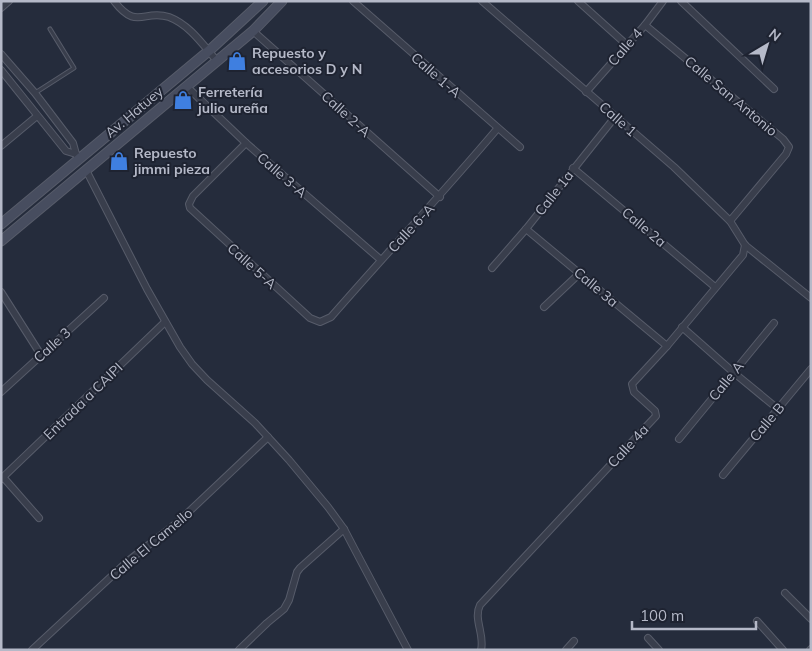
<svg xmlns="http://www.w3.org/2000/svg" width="812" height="651" viewBox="0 0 812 651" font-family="Mulish,sans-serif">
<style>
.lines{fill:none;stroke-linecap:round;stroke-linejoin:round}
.lane-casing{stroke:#575c6a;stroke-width:5}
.street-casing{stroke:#575c6a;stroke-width:8}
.secondary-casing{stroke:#575c6a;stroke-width:11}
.lane{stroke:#393e4c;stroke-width:3}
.street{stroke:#393e4c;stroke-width:6}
.secondary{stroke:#474d5f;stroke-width:9}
.labels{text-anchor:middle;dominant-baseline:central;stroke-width:4;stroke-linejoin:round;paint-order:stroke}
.street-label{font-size:14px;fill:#b5b9c8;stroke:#1e2331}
.poi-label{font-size:14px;font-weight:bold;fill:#b5b9c8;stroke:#1e2331;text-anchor:start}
</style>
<rect width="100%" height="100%" fill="#252c3c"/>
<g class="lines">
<!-- lane casing -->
<g class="lane-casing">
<path id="lane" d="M35,93L74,68L50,29"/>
</g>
<!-- street casing -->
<g class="street-casing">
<g id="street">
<path d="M114,1C137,31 143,9 169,17C190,25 203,45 217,61"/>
<path d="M353,1L520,147"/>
<path d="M482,1L674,167L730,221L745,245L811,298"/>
<path d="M578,1L627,45"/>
<path d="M681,1L774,89"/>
<path d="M1,8L9,1"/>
<path d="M645,25L783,139L789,147L786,154L730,221"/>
<path d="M253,31L440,197"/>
<path d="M1,54L35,93L73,143L76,154L79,159"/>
<path d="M1,70L66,151L76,154"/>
<path d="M186,86L246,143L381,260"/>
<path d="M586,92L645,25L663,1"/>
<path d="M246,143L193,196L189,204L190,208L310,318L320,322L331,317C386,254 443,193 497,129"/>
<path d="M1,146L37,116"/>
<path d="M573,168L715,287"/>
<path d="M86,170L147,289L180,347L192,364L207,380L255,423L289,460L328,507L344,529L355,550L408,650"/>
<path d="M526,229L667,346"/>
<path d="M492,268L526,229L615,117"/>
<path d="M1,292L41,355"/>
<path d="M544,307L580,273"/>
<path d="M682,327L733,372L778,409"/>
<path d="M1,392L104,298"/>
<path d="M679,439L774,323"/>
<path d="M723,475L811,369"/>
<path d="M3,477L39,518"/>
<path d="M1,479L165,322"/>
<path d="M785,593L811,619"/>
<path d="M757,621L783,650"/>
<path d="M648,638L659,650"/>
<path d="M32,650L128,561L178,522L268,437"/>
<path d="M239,650L267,623L284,609L289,600L297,572L300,568L344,529"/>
<path d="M481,650C485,635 473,619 480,605L656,416L655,411L634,392L632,384L667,346L743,255L745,245"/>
<path d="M566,650L574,641"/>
<path d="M810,650L811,649"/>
</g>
</g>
<!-- secondary casing -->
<g class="secondary-casing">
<g id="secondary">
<path d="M1,224L211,49L263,1"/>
<path d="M1,241L253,31L282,1"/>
</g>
</g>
<!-- lane -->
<use href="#lane" class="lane"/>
<!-- street -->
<use href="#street" class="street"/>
<!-- secondary -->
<use href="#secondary" class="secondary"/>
</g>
<!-- icons -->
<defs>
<g id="shop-bare" transform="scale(1.5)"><path d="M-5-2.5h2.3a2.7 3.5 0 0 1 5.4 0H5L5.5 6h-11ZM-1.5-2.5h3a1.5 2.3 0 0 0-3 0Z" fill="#3f7fe0" stroke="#1e2331" stroke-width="2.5" paint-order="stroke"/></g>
</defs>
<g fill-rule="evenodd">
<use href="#shop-bare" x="237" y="61"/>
<use href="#shop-bare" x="183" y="100"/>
<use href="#shop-bare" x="119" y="161"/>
</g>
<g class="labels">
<!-- street labels -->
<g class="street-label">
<text transform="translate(625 47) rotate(-49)">Calle 4</text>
<text transform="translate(436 75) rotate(41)">Calle 1-A</text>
<text transform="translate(731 96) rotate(40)">Calle San Antonio</text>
<text transform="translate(134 112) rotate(-40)">Av. Hatuey</text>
<text transform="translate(346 114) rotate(42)">Calle 2-A</text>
<text transform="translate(618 119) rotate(41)">Calle 1</text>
<text transform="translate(282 175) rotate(41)">Calle 3-A</text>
<text transform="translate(554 193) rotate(-52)">Calle 1a</text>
<text transform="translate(644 227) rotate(40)">Calle 2a</text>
<text transform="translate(411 228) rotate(-47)">Calle 6-A</text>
<text transform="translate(252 266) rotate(42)">Calle 5-A</text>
<text transform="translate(596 287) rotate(40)">Calle 3a</text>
<text transform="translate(52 345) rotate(-42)">Calle 3</text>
<text transform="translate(726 381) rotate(-51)">Calle A</text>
<text transform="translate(83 401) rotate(-44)">Entrada a CAIPI</text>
<text transform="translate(767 422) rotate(-50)">Calle B</text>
<text transform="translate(628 446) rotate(-47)">Calle 4a</text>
<text transform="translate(151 544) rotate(-40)">Calle El Camello</text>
</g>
<!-- poi labels -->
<g class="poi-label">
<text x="252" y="53">Repuesto y<tspan x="252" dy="16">accesorios D y N</tspan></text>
<text x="198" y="92">Ferretería<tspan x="198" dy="16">julio ureña</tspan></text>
<text x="134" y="153">Repuesto<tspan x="134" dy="16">jimmi pieza</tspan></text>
</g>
</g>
<!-- border -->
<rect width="812" height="651" fill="none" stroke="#b5b9c8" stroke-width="5"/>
<!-- north arrow -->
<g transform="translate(767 45) rotate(38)" stroke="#1e2331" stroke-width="4" paint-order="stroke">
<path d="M0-4L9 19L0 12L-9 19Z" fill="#b5b9c8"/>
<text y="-8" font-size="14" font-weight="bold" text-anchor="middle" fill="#b5b9c8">N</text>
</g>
<!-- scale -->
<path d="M632 621v8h124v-8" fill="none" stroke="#b5b9c8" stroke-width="2.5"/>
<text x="640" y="621" font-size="15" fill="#b5b9c8" stroke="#1e2331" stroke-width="4" paint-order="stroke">100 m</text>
</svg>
